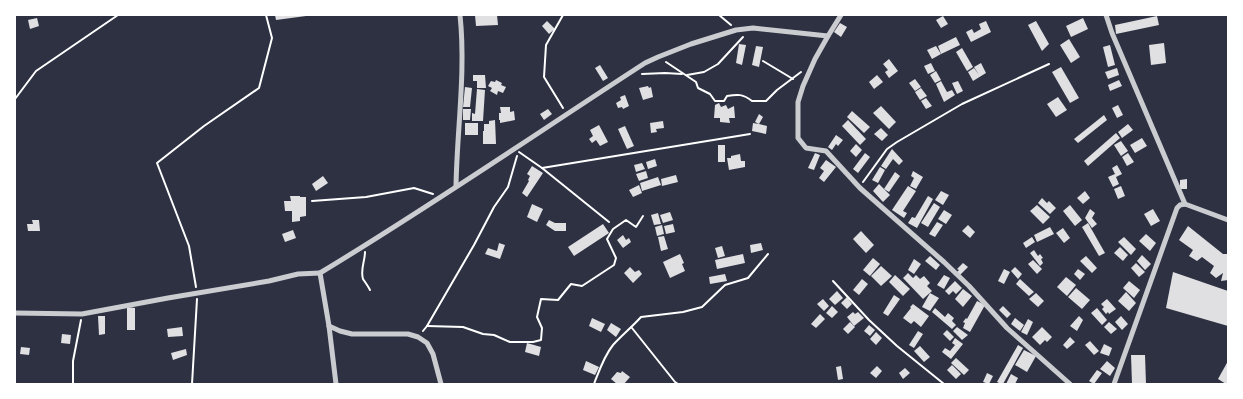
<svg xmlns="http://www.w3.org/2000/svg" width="1243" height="399" viewBox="0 0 1243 399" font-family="'Asap Condensed',sans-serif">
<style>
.building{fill:#e0e0e3}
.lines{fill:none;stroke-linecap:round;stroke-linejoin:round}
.path{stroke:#fff;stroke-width:2}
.minor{stroke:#caccd0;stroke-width:5}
</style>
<rect width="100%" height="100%" fill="#2d3142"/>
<!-- building -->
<g class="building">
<path d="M275,15H306V16L276,20Z"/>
<path d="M475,15H497L498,25L476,26Z"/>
<path d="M943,16L948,24L941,28L936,20Z"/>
<path d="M1157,16L1159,25L1116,34L1115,25Z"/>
<path d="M37,18L39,26L30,29L28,20Z"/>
<path d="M1083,18L1088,29L1071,37L1066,26Z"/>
<path d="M547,21L555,29L549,34L542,26Z"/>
<path d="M986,21L991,32L971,42L966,32L972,29L974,33L981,29L979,24Z"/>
<path d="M1036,21L1049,44L1042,51L1028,25Z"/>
<path d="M840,23L847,27L841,37L834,32Z"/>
<path d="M956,37L960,45L941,54L938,46Z"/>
<path d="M1069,39L1080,57L1071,63L1060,45Z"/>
<path d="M1164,43L1166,63L1151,65L1149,45Z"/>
<path d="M739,44L746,45L742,65L736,63Z"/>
<path d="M1110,45L1115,65L1108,67L1103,47Z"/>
<path d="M756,46L763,47L759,67L752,65Z"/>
<path d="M936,46L941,54L932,59L927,50Z"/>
<path d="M962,48L973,67L967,71L956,52Z"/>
<path d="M889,59L898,71L889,78L885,72L888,70L883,64Z"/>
<path d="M931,63L935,71L928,74L924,66Z"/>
<path d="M981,63L986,73L973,81L968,72L974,68L979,75L974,67Z"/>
<path d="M600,65L608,78L603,81L595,68Z"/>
<path d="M1061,67L1079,98L1070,103L1052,72Z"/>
<path d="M1117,68L1119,75L1108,79L1105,72Z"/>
<path d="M936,71L941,80L935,83L930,75Z"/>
<path d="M473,75H485L486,88H477V81H473Z"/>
<path d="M877,75L883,82L874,89L869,82Z"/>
<path d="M915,79L921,87L915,91L909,83Z"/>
<path d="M496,80L502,83L501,85L506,87L503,93L498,91L497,95L490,91L492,88L488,86L491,81L495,82Z"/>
<path d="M1119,80L1122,86L1110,91L1108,85Z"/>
<path d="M941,81L947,92L952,90L955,95L944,102L936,84Z"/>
<path d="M958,81L963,91L957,94L952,83Z"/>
<path d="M648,86L649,88L651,87L653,97L643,100L639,88Z"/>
<path d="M465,87L472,88L470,107H463Z"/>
<path d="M921,88L927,96L920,100L915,92Z"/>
<path d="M477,89L485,90L483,121H472V113L475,114Z"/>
<path d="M625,95L629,106L623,109L622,107L618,108L616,103L621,100L620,97Z"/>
<path d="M1058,97L1067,110L1056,117L1047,104Z"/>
<path d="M926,98L932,106L926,109L921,101Z"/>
<path d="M719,103L721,107L726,105L728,109L734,106L735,118H729L730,123L720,122V118H714L715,105Z"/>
<path d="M1118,105L1123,115L1117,118L1112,108Z"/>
<path d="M881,106L896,122L889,129L873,113Z"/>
<path d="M500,107H510V112L514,111L515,120L500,123V120H499V113H501Z"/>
<path d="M463,109H471L470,120H463Z"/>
<path d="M548,109L552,114L544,120L540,114Z"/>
<path d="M852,111L870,127L864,133L847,117Z"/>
<path d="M759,114L763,117L759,124L767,126L766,134L752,131L753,123L759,124L755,122Z"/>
<path d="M1104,115L1107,120L1078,143L1074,139Z"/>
<path d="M495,120L496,144H483V131H484V124H489V121Z"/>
<path d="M848,120L866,139L860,145L842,126Z"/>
<path d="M663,121L664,128L656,129L657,132L651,133L650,123Z"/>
<rect x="465" y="123" width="13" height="12"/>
<path d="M1128,124L1133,130L1122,138L1118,132Z"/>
<path d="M599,125L608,142L600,146L596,140L592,143L589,139L593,136L590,130Z"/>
<path d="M625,126L634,146L627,149L618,129Z"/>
<path d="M881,128L888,135L882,141L874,134Z"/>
<path d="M1116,133L1120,138L1088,166L1084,161Z"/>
<path d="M836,135L843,140L838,146L836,144L832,150L828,147Z"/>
<path d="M1142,138L1147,146L1135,153L1130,145Z"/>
<path d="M1121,141L1128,151L1121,156L1114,145Z"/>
<path d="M856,144L862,150L856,157L850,151Z"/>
<rect x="718" y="145" width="7" height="17"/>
<path d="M892,149L903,161L899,165L893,159L886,169L881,166Z"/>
<path d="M815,153L820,155L814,170L808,168Z"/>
<path d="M865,153L870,157L858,173L853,169Z"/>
<path d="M1128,153L1134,162L1127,166L1122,157Z"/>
<path d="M740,154L741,161H745V167L729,170L727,158H731V156Z"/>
<path d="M655,159L657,166L648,169L646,162Z"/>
<path d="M826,160L836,167L824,182L819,178L824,171L820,168Z"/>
<path d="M642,163L645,169L636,172L634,165Z"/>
<path d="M1117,165L1122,174L1116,177L1119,184L1113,187L1108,177L1115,174L1112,168Z"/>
<path d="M532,166L543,173L527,197L522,193L529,181L528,180L530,176L527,174Z"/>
<path d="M880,167L885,170L878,183L872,180Z"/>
<path d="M646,171L648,178L639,181L636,174Z"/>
<path d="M913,171L923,177L916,189L910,186L914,178L911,176Z"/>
<path d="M895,172L900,176L889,192L884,189Z"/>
<path d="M676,175L678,182L662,186L661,179Z"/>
<path d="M323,176L328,183L316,191L312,184Z"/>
<path d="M658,177L661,185L642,191L640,183Z"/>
<path d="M1187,179V189H1180V180Z"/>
<path d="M879,184L890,195L883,202L873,191Z"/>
<path d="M639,185L642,193L633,197L629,190Z"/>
<path d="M908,186L916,191L903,211L907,213L904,218L892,210Z"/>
<path d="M1121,186L1125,196L1118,199L1114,189Z"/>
<path d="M941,191L949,195L943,205L935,200Z"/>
<path d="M1085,191L1090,198L1083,204L1077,198Z"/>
<path d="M290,196H300V197H306V216L300,217V221L292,222V211H285L284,201H291Z"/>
<path d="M928,196L933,199L917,228L908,223L912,217L915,218Z"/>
<path d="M1042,198L1047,203L1049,201L1056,208L1050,214L1038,203Z"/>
<path d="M934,203L940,207L928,227L921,223Z"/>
<path d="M532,204L543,209L537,222L527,217Z"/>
<path d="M1037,205L1050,217L1043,224L1030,211Z"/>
<path d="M1070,205L1082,220L1075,226L1063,211Z"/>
<path d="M1090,209L1095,213L1092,218L1097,224L1092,228L1085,218Z"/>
<path d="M1153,209L1160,221L1151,226L1144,214Z"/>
<path d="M944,210L952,215L946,224L938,219Z"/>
<path d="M670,212L673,220L663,223L660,215Z"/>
<path d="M658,213L661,224L654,225L651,215Z"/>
<path d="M32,220H39L40,231H28L27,224H33Z"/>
<path d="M549,220L555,223H566V231H555L546,225Z"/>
<path d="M937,222L943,225L935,237L929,234Z"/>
<path d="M1088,223L1105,253L1099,256L1082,227Z"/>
<path d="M603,224L609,233L574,256L568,247Z"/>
<path d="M673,224L675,232L666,234L664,226Z"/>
<path d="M662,225L664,234L657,236L655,227Z"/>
<path d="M968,225L975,232L970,238L962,231Z"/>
<path d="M1188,226L1223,254H1228V280L1221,281L1223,273L1216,278L1210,273L1214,266L1202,257L1197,261L1189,256L1193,250L1179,240Z"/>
<path d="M1050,227L1054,234L1037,242L1034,235Z"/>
<path d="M1063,228L1070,238L1064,243L1056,233Z"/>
<path d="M293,230L296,238L285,242L282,234Z"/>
<path d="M861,231L874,245L866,253L853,239Z"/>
<path d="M1146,234L1156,243L1150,251L1139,241Z"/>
<path d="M623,235L626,240L629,238L631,242L623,248L617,240Z"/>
<path d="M664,236L668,249L661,251L658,237Z"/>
<path d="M1032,237L1035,242L1026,248L1023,243Z"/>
<path d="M1124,237L1136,249L1131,255L1118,242Z"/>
<path d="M499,243L505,245L500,259L485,254L488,248L497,251Z"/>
<path d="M761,243L763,250L751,253L750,245Z"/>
<path d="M722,246L725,256L718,258L715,248Z"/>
<path d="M1120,247L1128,255L1123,261L1114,253Z"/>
<path d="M1034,250L1038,256L1040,254L1043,258L1041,259L1043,263L1040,266L1030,253Z"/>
<path d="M680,254L684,263L682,264L685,271L670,278L663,262Z"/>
<path d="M743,254L745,263L717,269L715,260Z"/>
<path d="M1142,255L1151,264L1145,270L1137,261Z"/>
<path d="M930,256L940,265L936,270L925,261Z"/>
<path d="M1086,256L1097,268L1092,273L1080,261Z"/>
<path d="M873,258L880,264L870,276L863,270Z"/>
<path d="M914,259L921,264L914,274L908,270Z"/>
<path d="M1033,260L1042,269L1037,274L1028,264Z"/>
<path d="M963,263L968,267L960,275L957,272L959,270L957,269Z"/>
<path d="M1136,263L1145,272L1139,277L1131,268Z"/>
<path d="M881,266L892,276L881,286L871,276Z"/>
<path d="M630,267L635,272L639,270L642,274L633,283L624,273Z"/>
<path d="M1015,267L1022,274L1018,279L1011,271Z"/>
<path d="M1004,269L1010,272L1004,284L998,281Z"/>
<path d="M1078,269L1085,274L1080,280L1074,274Z"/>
<path d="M1173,272L1228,291V326L1166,308Z"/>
<path d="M908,273L913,278L916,275L920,279L924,276L930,283L927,286L932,291L923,299L903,278Z"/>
<path d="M725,274L727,281L710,284L709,277Z"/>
<path d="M895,275L910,289L903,296L889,282Z"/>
<path d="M944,275L950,278L944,289L937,285Z"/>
<path d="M1066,277L1076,285L1067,296L1057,287Z"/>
<path d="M862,279L868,284L859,295L853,290Z"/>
<path d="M1020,279L1034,292L1029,296L1016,284Z"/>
<path d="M955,281L962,288L956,294L953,291L949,295L945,291Z"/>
<path d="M1129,281L1140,290L1134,298L1123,288Z"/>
<path d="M1076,288L1090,300L1082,309L1068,297Z"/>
<path d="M963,289L972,296L963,307L955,299Z"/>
<path d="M837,291L843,298L835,305L829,299Z"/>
<path d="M1126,292L1136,303L1129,311L1118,301Z"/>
<path d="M930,293L939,298L930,311L922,307Z"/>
<path d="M1036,293L1044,301L1038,307L1029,299Z"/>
<path d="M894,295L900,299L888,316L883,313Z"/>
<path d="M847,297L852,304L847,309L841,303Z"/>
<path d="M823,299L829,306L824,311L817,304Z"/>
<path d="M1107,299L1116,309L1109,314L1108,312L1106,314L1102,309L1104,307L1101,304Z"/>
<path d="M977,301L985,305L970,332L963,328L965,323L963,322L966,318L967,319Z"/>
<path d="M913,304L929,316L921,327L914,321L911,324L903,318L911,308L910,307Z"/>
<path d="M832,306L838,312L832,318L826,313Z"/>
<path d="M1003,306L1011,314L1007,318L999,310Z"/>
<path d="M127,307L135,308V330H127Z"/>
<path d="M935,308L945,317L948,313L954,318L952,321L956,325L952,329L932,312Z"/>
<path d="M1097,308L1107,320L1102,325L1091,313Z"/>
<path d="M853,312L855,314L858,312L864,318L854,326L847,317Z"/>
<path d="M820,314L825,319L816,328L811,324Z"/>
<path d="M98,316H105V334L99,335Z"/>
<path d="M1079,316L1083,320L1077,331L1070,326Z"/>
<path d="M1121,316L1128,324L1122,330L1115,322Z"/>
<path d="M592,318L605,324L601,332L589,326Z"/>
<path d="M1015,318L1024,325L1020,331L1011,324Z"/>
<path d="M1028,319L1033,322L1027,335L1021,332Z"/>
<path d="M850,322L855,327L848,334L843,329Z"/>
<path d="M1109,322L1117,329L1111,334L1104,327Z"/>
<path d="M611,323L621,329L616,337L607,330Z"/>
<path d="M869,325L875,330L870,336L864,331Z"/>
<path d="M182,327L183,336L168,337L167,329Z"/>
<path d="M957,327L968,335L962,340L953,331Z"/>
<path d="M1042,327L1052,337L1047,342L1045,340L1040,345L1032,337Z"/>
<path d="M947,330L954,337L950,341L943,334Z"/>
<path d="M918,331L923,334L914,348L909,345Z"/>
<path d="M876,332L882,338L876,345L870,339Z"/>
<path d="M62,334L71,335L70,344L61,343Z"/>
<path d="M1070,337L1075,342L1067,349L1063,345Z"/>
<path d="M955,338L963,344L951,359L942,352L945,348L950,351L955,345L952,343Z"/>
<path d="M1090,341L1099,351L1094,355L1085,345Z"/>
<path d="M527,343L541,347L539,356L525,352Z"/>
<path d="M1104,344L1112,348L1109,356L1100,353Z"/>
<path d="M1018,345L1023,348L1003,384H1001L997,382Z"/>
<path d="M920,346L930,357L924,362L914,351Z"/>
<path d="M21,347L30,348L29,355L20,354Z"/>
<path d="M186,349L187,355L173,360L171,353Z"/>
<path d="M1024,350L1036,356L1027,372L1015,365Z"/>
<path d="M1131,355H1145L1146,384H1132Z"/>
<path d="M956,358L969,370L964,375L951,363Z"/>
<path d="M586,361L599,367L595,375L583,370Z"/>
<path d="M1107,361L1115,368L1110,376L1100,369Z"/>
<path d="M1228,361V384H1226L1218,379Z"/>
<path d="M952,365L961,374L956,379L947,370Z"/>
<path d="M841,366L843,379L838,380L836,367Z"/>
<path d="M877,366L882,371L876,378L870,373Z"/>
<path d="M905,368L910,373L903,379L899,373Z"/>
<path d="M1097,370L1102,373L1094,384L1089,381Z"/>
<path d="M622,371L630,377L624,384H617L611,379L617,372L621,373Z"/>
<path d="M987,373L993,376L989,384L983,382Z"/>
<path d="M1011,374L1018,378L1015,384H1006Z"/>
</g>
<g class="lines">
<!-- path -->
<g class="path">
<path d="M563,15L546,45L544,77L563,108"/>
<path d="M719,15L731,25"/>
<path d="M763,61L793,79"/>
<path d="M666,62L696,82L698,88L710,94L715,101H724L727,96C738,94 743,94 752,101H766L777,90L801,72"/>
<path d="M642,74L665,73L682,74"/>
<path d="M687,75L704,72L718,64L743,37"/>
<path d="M15,99L36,71L118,15"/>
<path d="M519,152L542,168L609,222"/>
<path d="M542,168L750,134"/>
<path d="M863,182L887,149L897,142L962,104L1049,64"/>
<path d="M312,201L366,197L414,188L433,194"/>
<path d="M365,252C365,261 360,270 363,279C365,282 368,286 370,290"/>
<path d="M833,281L869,320L897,346L944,384"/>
<path d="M196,287L189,246L157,163L204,126L259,88L272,38L266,15"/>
<path d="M427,326L463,327L483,334L494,335L510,342H533L541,340L542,328L537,317L541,299L558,300L571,284L582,286L614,265L616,258L607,239L613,229L626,220L636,227L643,216"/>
<path d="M632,328L675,382L678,384"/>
<path d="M423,331L427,326L474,245L494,207L508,187L517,156"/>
<path d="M73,384V361L81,320"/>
<path d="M192,384L197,299"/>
<path d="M594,384C599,371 604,356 613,345C622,335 632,327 641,317L683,312L702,307L725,285L748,278L768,254"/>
</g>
<!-- minor -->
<g class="minor">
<path d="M841,15L828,36L815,59L803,86L798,102V138L806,148L826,151L860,188L944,262L969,286L1007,328L1070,384"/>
<path d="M1106,15L1112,33L1185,204"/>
<path d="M456,186C457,129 466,72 460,15"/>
<path d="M15,313L82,314L168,298L269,281L298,274L320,273"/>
<path d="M329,326L340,331L352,334H408L418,337L427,343L433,354L441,384"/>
<path d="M336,384L329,326L320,273C431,206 537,133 645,63L658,57L691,44L736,30L753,28L828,36"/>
<path d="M1114,384L1177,208L1180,205L1185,204L1228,220"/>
</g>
</g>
<!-- border -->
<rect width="1243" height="399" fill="none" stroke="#ffffff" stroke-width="32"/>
</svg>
